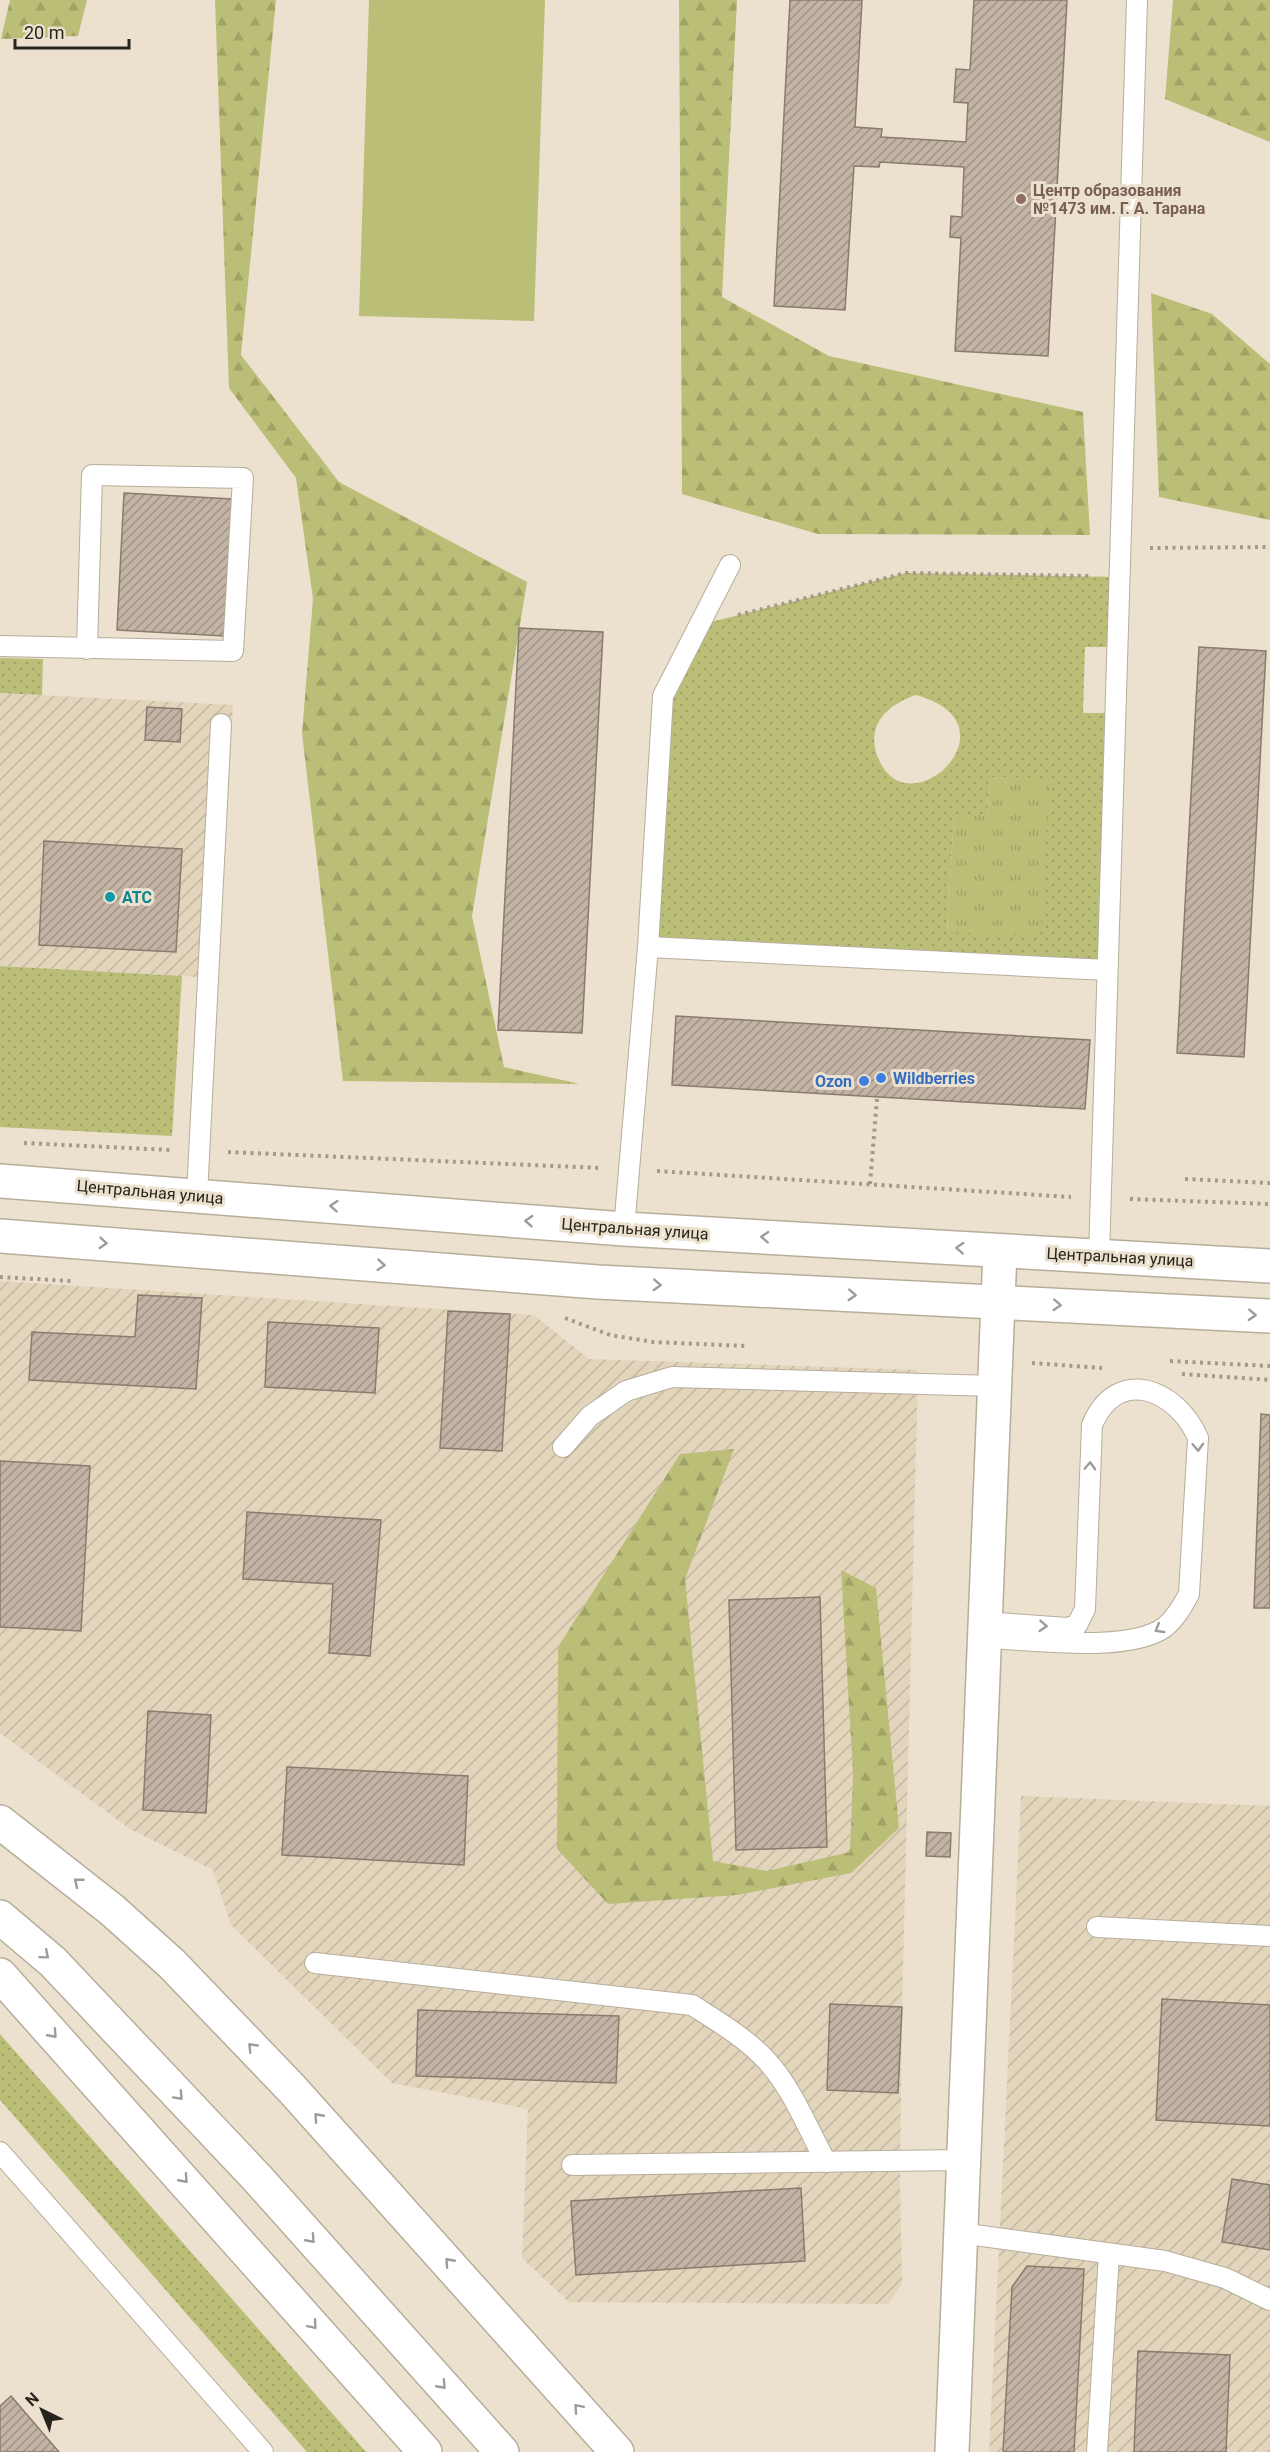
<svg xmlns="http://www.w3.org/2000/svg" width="1270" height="2452" viewBox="0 0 1270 2452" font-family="Roboto,sans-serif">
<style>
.industrial{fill:url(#industrial-furrows)}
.grass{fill:url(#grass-dots);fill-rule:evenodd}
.forest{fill:url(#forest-firs)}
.park{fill:url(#park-tufts)}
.pitch{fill:#bbbe76}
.building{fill:url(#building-hatch);stroke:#897b6d;stroke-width:1.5}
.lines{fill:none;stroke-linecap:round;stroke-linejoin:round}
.lane-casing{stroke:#b7ad9b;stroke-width:22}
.street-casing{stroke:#b7ad9b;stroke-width:36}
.secondary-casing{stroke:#b7ad9b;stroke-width:36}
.path{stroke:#a1998b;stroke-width:4;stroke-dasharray:3 4.5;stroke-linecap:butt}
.lane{stroke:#fff;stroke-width:20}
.street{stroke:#fff;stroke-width:33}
.secondary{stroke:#fff;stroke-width:33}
.oneway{stroke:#9e9c99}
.education-dot{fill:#8d6e63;stroke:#ebe1ce;stroke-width:2}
.culture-dot{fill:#0f9aa8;stroke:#ebe1ce;stroke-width:2}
.shop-dot{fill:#3f7fe0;stroke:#ebe1ce;stroke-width:2}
.labels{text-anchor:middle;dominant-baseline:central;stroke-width:6;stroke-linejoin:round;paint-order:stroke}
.education-label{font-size:16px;font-weight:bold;fill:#785e54;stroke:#ebe1ce;text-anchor:start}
.culture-label{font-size:16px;font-weight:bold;fill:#0d838f;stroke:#ebe1ce;text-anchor:start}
.shop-label{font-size:16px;font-weight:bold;fill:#366cbe;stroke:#ebe1ce;text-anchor:start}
.street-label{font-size:16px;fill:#27241d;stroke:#ebe1ce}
</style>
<defs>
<pattern id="industrial-furrows" width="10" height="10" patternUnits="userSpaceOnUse" patternTransform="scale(1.5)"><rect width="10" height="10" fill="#e3d5bc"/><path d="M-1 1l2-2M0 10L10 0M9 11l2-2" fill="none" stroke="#c3b7a1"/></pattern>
<pattern id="grass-dots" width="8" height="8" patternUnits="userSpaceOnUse" patternTransform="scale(1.5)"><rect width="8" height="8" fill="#bbbe76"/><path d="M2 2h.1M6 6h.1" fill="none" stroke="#a1a366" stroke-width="1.8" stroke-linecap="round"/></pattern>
<pattern id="forest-firs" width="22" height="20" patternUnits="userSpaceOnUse" patternTransform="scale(1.5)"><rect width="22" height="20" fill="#bbbe76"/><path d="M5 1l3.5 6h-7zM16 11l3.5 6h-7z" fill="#a1a366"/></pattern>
<pattern id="park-tufts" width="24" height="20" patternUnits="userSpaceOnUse" patternTransform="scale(1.5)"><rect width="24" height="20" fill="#bbbe76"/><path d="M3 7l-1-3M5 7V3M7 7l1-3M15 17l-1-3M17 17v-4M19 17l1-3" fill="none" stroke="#a1a366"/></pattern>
<pattern id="building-hatch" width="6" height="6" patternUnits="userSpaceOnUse" patternTransform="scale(1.5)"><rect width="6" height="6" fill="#c2b3a4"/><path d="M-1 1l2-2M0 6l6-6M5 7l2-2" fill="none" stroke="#9e9185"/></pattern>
</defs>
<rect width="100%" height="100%" fill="#ebe1ce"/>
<!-- industrial -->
<g class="industrial">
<path d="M0,693L233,705L217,978L0,966Z"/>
<path d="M0,1281L534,1315L589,1359L918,1370L902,2007L900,2184L902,2284L888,2304L569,2302L522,2258L528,2109L392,2083L231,1925L213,1870L130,1829L0,1733Z"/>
<path d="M1021,1796L1270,1806V2452H989Z"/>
</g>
<!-- grass -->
<g class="grass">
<path d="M906,573L1119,577L1117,647H1085L1083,713H1115L1107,970L648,947L663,696L699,625ZM916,695C1019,723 914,826 881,764C863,730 883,706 916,695ZM991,777L1050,779L947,932L954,815H987Z"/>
<path d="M0,658L43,659L42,695L0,693Z"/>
<path d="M0,966L182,976L172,1136L0,1127Z"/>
<path d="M0,2034L366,2452H307L0,2100Z"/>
</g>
<!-- forest -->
<g class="forest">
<path d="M10,0H87L78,36L1,39Z"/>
<path d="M215,0H276L241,355L339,482L527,582L472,916L504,1067L580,1084L343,1081L302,733L313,599L296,478L229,388Z"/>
<path d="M679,0H737L722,297L829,356L1083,412L1090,535L818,534L682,494Z"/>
<path d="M1173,0H1270V142L1165,99Z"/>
<path d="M1151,293L1212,314L1270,364V520L1159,497Z"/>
<path d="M734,1449L685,1579L713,1861L767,1871L850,1852L853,1773L841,1570L876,1588L899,1828L851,1873L737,1895L608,1904L557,1849L558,1647L680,1454Z"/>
</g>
<!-- park -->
<path class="park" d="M991,777L1050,778L1040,937L947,932L954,814L987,815Z"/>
<!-- pitch -->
<path class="pitch" d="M369,0H545L534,321L359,316Z"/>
<!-- building -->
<g class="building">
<path d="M790,0H862L855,127L882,129L881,137L966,142L968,103L954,102L956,69L970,70L974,0H1067L1048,356L955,351L961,238L950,237L951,216L962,217L964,167L880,162L879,167L854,166L845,310L774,306Z"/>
<path d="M124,493L232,499L224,636L117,630Z"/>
<path d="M519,628L603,632L582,1033L498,1030Z"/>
<path d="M1199,647L1266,651L1244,1057L1177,1053Z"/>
<path d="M147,707L182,709L180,742L145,740Z"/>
<path d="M44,841L182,849L176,952L39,945Z"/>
<path d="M676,1016L1090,1040L1085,1109L672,1085Z"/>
<path d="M138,1295L202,1298L196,1389L29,1380L32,1332L135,1337Z"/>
<path d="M448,1311L510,1314L502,1451L440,1448Z"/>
<path d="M268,1322L379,1328L375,1393L265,1387Z"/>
<path d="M1261,1414L1270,1415V1608H1254Z"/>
<path d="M0,1461L90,1466L81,1631L0,1627Z"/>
<path d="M247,1512L381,1520L370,1656L329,1653L333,1584L243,1579Z"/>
<path d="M820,1597L827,1847L736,1850L729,1600Z"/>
<path d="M148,1711L211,1715L206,1813L143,1810Z"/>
<path d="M287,1767L468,1776L464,1865L282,1855Z"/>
<path d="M927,1832L951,1833L950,1857L926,1856Z"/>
<path d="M1162,1999L1270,2005V2126L1156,2120Z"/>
<path d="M830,2004L902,2007L898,2093L827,2090Z"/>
<path d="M418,2010L619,2016L616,2083L416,2076Z"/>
<path d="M1232,2179L1270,2185V2250L1222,2242Z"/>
<path d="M801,2188L805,2261L576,2275L571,2201Z"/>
<path d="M1027,2266L1084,2269L1074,2452H1003L1012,2287Z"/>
<path d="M1138,2351L1230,2355L1226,2452H1134Z"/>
<path d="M11,2396L59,2452H0V2406Z"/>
</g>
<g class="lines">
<!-- lane casing -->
<g class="lane-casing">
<g id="lane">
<path d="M0,646L233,651L243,478L92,475L87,649"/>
<path d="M648,947L1107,970"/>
<path d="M197,1195L221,724"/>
<path d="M624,1229L648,947L663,696L730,565"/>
<path d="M1099,1256L1137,0"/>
<path d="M563,1447L590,1416L626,1391L672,1377L995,1386"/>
<path d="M984,1638C1031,1639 1128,1654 1165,1627C1176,1618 1183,1605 1189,1594L1198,1438C1177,1389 1117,1365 1092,1425L1085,1609L1077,1625L1067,1628L985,1622"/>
<path d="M1097,1927L1270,1936"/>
<path d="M315,1963L692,2005C717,2021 746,2038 767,2061C792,2088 808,2129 826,2162"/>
<path d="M0,2152L263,2452"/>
<path d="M572,2165L963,2160"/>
<path d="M960,2233L1165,2261L1225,2278L1270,2300"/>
<path d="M1097,2452L1109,2254"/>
</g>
</g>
<!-- street casing -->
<g class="street-casing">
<path id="street" d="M952,2452L1000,1251"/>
</g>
<!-- secondary casing -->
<g class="secondary-casing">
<g id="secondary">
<path d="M0,1181L624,1229L1270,1266"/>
<path d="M0,1236L598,1282L1270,1316"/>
<path d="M0,1822L112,1910L172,1964L292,2089L617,2452"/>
<path d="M0,1917L53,1962L258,2179L502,2452"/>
<path d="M0,1975L425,2452"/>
</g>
</g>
<!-- path -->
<g class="path">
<path d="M1150,548L1270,547"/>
<path d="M738,615L906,573L1091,576"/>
<path d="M24,1143L170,1150"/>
<path d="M228,1152L601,1168"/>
<path d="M657,1171L1071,1197"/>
<path d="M1185,1179L1270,1183"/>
<path d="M870,1184L877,1099"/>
<path d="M1130,1199L1270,1204"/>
<path d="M0,1277L71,1281"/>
<path d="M565,1318L610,1335L653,1342L746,1346"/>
<path d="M1170,1361L1270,1366"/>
<path d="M1032,1363L1102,1368"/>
<path d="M1182,1374L1270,1380"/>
</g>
<!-- lane -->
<use href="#lane" class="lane"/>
<!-- street -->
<use href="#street" class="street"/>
<!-- secondary -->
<use href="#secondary" class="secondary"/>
</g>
<!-- one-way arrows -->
<defs><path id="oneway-chevron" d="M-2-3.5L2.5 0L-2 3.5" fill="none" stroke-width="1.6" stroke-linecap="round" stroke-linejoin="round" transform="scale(1.5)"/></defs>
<g class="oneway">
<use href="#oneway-chevron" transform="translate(334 1206) rotate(-176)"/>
<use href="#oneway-chevron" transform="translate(529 1221) rotate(-176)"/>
<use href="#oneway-chevron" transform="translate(765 1237) rotate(-177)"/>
<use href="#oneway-chevron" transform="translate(103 1243) rotate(5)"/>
<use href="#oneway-chevron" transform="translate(960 1248) rotate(-177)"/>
<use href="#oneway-chevron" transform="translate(381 1265) rotate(5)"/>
<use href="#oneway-chevron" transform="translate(657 1285) rotate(3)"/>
<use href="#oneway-chevron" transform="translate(852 1295) rotate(3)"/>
<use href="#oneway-chevron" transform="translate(1057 1305) rotate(3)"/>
<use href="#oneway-chevron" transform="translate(1252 1315) rotate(3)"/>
<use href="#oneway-chevron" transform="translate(1198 1447) rotate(87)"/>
<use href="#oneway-chevron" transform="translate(1090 1466) rotate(-88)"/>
<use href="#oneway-chevron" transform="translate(1043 1626) rotate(4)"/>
<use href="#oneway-chevron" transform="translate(1159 1629) rotate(149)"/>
<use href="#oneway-chevron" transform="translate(78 1882) rotate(-141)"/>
<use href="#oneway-chevron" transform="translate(45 1955) rotate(40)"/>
<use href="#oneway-chevron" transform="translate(53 2034) rotate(48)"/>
<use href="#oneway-chevron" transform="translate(252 2047) rotate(-134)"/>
<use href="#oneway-chevron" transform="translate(179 2096) rotate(47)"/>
<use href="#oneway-chevron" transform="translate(318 2117) rotate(-132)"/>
<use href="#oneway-chevron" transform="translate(184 2179) rotate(48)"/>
<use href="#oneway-chevron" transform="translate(311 2239) rotate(48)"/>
<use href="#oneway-chevron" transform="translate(449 2262) rotate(-132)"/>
<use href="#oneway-chevron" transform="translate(313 2325) rotate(49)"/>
<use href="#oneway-chevron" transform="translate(442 2385) rotate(48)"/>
<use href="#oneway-chevron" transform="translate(578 2408) rotate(-131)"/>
</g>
<!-- markers -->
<circle class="education-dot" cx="1021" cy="199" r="6"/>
<circle class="culture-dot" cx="110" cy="897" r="6"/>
<g class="shop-dot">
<circle cx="881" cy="1078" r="6"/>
<circle cx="864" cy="1081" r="6"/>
</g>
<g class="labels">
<!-- education labels -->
<g class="education-label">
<text x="1033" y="190">Центр образования<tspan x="1033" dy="18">№1473 им. Г. А. Тарана</tspan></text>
</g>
<!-- culture labels -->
<g class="culture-label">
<text x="122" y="897">АТС</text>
</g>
<!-- shop labels -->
<g class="shop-label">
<text x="893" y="1078">Wildberries</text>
<text x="852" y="1081" text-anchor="end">Ozon</text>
</g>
<!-- street labels -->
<g class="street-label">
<text transform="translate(150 1192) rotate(5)">Центральная улица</text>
<text transform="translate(635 1229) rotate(4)">Центральная улица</text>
<text transform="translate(1120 1257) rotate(3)">Центральная улица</text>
</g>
</g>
<!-- north arrow -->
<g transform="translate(42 2410) rotate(317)" stroke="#ebe1ce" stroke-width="4.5" paint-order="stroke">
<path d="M0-4.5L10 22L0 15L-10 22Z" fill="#27241d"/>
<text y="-9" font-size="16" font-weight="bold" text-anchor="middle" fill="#27241d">N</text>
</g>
<!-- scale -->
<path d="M15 39v9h114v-9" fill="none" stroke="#27241d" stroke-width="3"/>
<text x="24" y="39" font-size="18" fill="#27241d" stroke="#ebe1ce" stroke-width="4.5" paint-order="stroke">20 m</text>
</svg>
